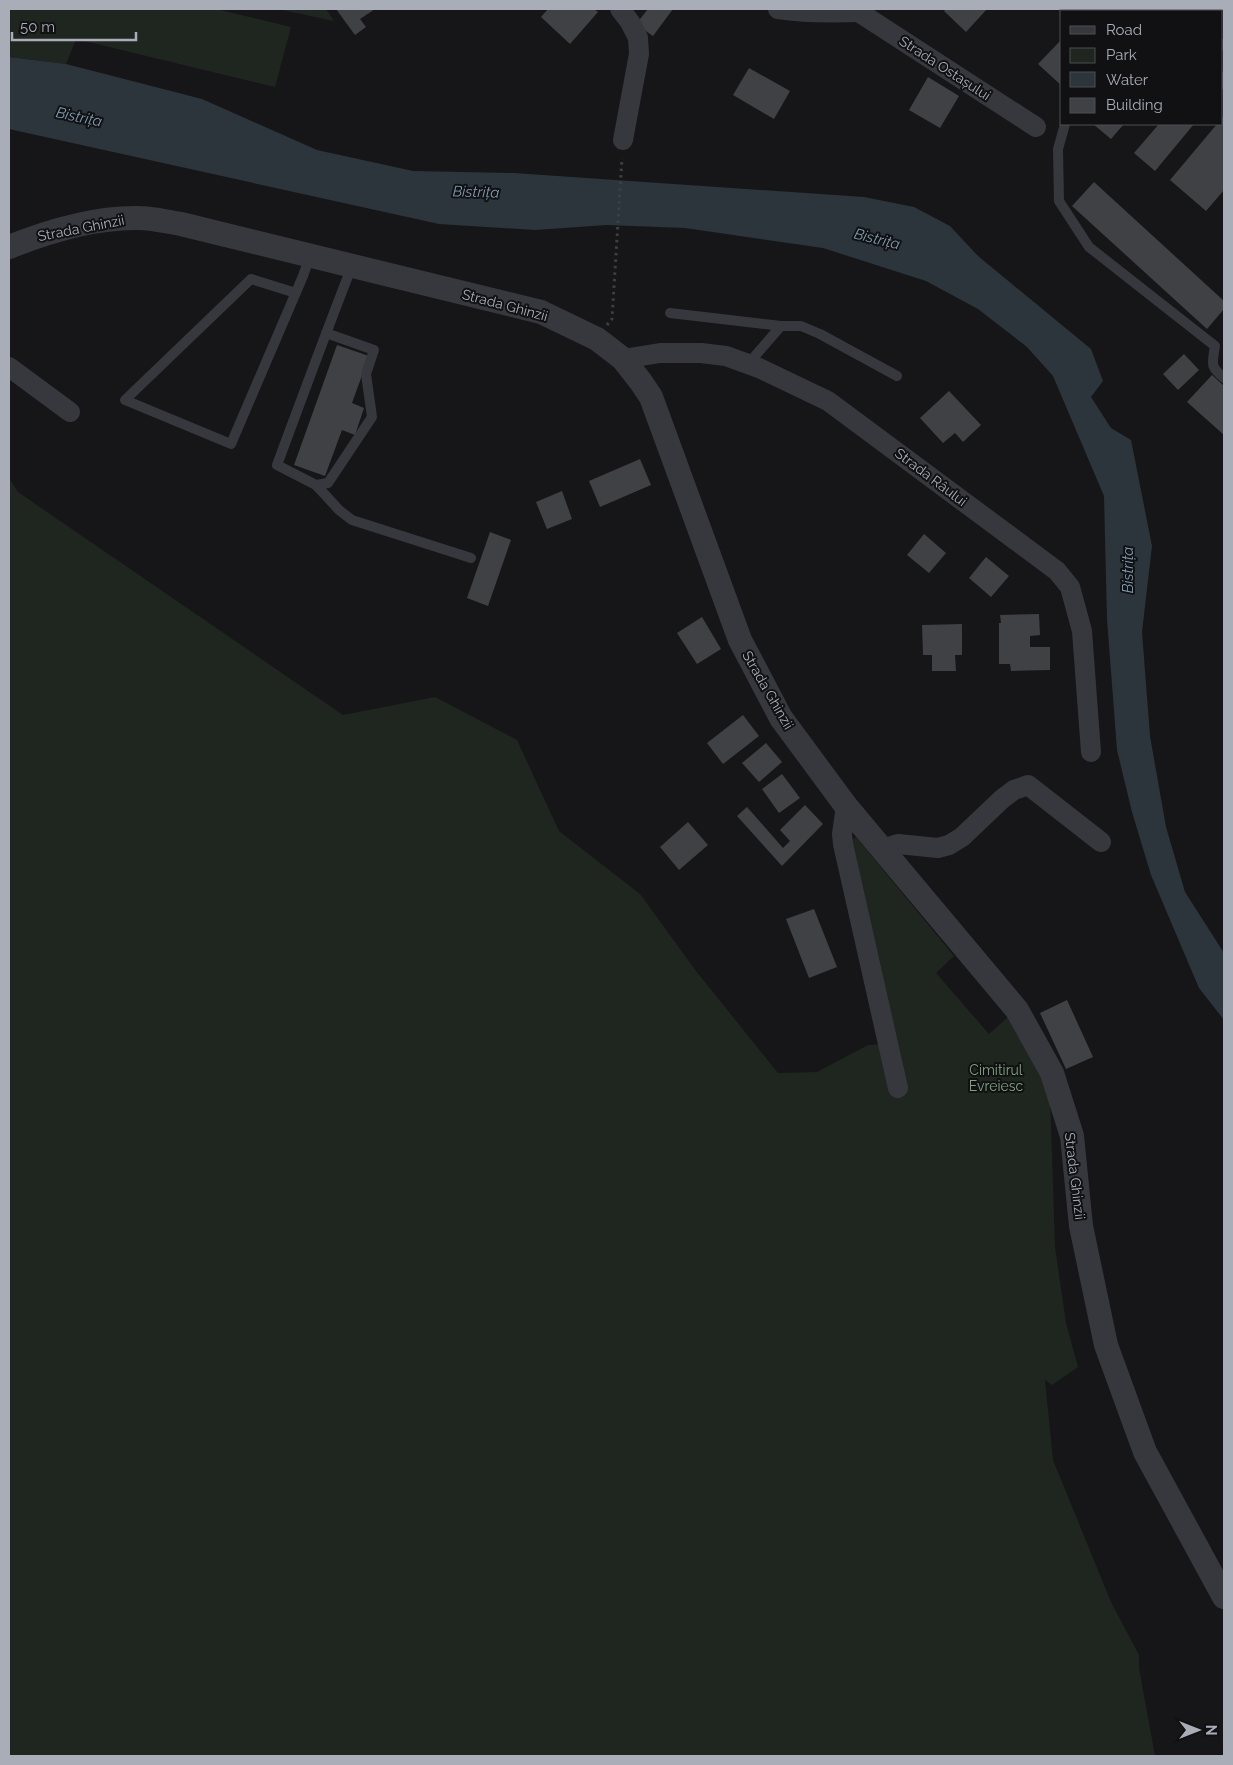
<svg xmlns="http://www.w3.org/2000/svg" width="1233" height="1765" viewBox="0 0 1233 1765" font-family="Raleway,sans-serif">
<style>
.green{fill:#1e261f}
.water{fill:#2c353c}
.building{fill:#404145}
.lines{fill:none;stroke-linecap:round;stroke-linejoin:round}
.path{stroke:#3d3f44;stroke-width:3;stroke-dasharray:2.5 4;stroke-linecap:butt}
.service{stroke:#37383d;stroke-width:10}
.minor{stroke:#37383d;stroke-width:20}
.tertiary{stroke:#37383d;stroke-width:24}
.labels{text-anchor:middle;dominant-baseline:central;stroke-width:4;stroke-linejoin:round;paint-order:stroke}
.street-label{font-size:14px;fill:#a8adb8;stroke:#111113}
.park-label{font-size:14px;fill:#7fa381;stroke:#111113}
.water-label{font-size:15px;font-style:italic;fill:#7f9bb3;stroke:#111113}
</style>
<rect width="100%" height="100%" fill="#161618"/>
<!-- green -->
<g class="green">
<path d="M9,9H216L291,27L275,87L76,39L66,64L9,57Z"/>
<path d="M278,9H326L334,21Z"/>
<path d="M9,478L18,492L343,715L435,697L517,740L559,831L640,894L696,971L778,1073L817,1072L868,1045L897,1044L848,843L856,837L954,956L936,973L989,1034L1009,1016L1029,1046L1050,1095L1055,1247L1066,1323L1078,1367L1052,1385L1045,1380L1053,1460L1111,1602L1139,1655V1668L1155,1756H9Z"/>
</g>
<!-- water -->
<path class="water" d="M9,57L66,64L202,99L317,150L413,171L514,173L864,197L914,207L950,226L978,256L1091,349L1103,381L1091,397L1111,428L1131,440L1152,546L1142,632L1150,736L1166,827L1185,892L1224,953V1020L1199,988L1151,875L1132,812L1117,750L1107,619L1104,496L1053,376L1027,347L978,309L926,281L823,248L685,228L607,225L535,230L439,224L9,129Z"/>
<!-- building -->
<g class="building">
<path d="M336,9H375L360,19L366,27L355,35Z"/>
<path d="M548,9H594L598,12L570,44L541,17Z"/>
<path d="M648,9H673L653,36L636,24Z"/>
<path d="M946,9H987L966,32L944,11Z"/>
<path d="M1062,39V86L1038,64Z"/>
<path d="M749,68L790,91L774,119L733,95Z"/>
<path d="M1222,71L1224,73V87L1222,90Z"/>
<path d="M928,77L959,96L940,128L909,110Z"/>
<path d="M1224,115V190L1206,211L1170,180L1217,124H1222V118Z"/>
<path d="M1093,124H1124L1111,139Z"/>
<path d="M1159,124H1194L1155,171L1134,153Z"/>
<path d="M1094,182L1224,301V309L1207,329L1072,206Z"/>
<path d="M337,345L369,356L352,403L364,408L355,435L342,430L325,476L294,465Z"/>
<path d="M1184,354L1199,370L1178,390L1163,374Z"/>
<path d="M1212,375L1224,386V435L1187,402Z"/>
<path d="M949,391L981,425L963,442L955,433L943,443L920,418Z"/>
<path d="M640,459L651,485L600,507L589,481Z"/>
<path d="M562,491L572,519L547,529L536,502Z"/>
<path d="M490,532L511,540L488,606L467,598Z"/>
<path d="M924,534L946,553L929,573L907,555Z"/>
<path d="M986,557L1009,576L991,597L969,578Z"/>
<path d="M1039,614L1040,635L1030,636V647H1050V670L1011,671L1010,664H999V623H1001L1000,615Z"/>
<path d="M702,617L721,649L697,664L677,633Z"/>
<path d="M962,624V655H955L956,671H932V655H923L922,625Z"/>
<path d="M743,715L759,736L723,764L707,743Z"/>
<path d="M766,743L782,762L759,782L742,763Z"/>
<path d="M782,774L800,798L779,813L762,789Z"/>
<path d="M805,805L823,824L782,866L737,816L747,807L783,848L790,841L780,830Z"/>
<path d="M688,822L708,845L679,870L660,847Z"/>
<path d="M814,909L837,967L809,978L786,919Z"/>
<path d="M1067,1000L1093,1057L1066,1069L1040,1013Z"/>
</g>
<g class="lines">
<!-- path -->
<path class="path" d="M607,325L612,319L622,158"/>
<!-- service -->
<g class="service">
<path d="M1181,9L1183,11"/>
<path d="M1222,44L1224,46"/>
<path d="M1065,124L1058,149L1059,201L1089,247L1215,346C1212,365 1210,366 1224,378"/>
<path d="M296,293L251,279L125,400L231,444L303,276L310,256"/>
<path d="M670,313L781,326"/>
<path d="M326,333L374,350L366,374L372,417L328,483L316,485L277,465C302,398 326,332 352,266"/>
<path d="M748,364L781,326H801L820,334L897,376"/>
<path d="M316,485L339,510L352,520L471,558"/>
</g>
<!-- minor -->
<g class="minor">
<path d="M620,9L630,22L638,38L639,54L623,140"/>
<path d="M778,9C805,13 831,13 858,12"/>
<path d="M854,9L1036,127"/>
<path d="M1149,11L1151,9"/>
<path d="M623,359L660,353H701L726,356L759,368L828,401L1057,571L1070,587L1082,631L1091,752"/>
<path d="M9,367L70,412"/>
<path d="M846,806L842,834L843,844L898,1088"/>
<path d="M882,849L898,844L938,848L949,845L962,837L1002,799L1014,790L1028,785L1101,842"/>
</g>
<!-- tertiary -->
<path class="tertiary" d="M9,247C49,231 95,217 139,218C153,218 167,222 181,224L541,312L597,339L623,359L641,382L651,397L740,640L781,718L846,806L1017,1010L1052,1073L1072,1136L1081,1226L1106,1345L1145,1452L1224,1597"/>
</g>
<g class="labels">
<!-- street labels -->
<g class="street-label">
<text transform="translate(945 68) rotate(33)">Strada Ostașului</text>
<text transform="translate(81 228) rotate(-11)">Strada Ghinzii</text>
<text transform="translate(505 305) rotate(15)">Strada Ghinzii</text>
<text transform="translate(931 477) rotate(37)">Strada Râului</text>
<text transform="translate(768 690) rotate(60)">Strada Ghinzii</text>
<text transform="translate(1075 1176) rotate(83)">Strada Ghinzii</text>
</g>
<!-- park labels -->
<g class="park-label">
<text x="996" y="1070">Cimitirul<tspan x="996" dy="16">Evreiesc</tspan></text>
</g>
<!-- water labels -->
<g class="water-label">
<text transform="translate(79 117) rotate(12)">Bistrița</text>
<text transform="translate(476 192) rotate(2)">Bistrița</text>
<text transform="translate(877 239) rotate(14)">Bistrița</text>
<text transform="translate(1128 570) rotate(-90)">Bistrița</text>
</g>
</g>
<!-- border -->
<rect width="1233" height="1765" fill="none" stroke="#a8adb8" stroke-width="20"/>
<!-- legend -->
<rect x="1060" y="10" width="162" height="115" fill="#111113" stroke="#4d4f55"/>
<rect x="1070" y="26" width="25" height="8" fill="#37383d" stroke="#4d4f55"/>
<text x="1106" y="35" font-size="15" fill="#a8adb8">Road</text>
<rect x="1070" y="48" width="25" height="15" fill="#1e261f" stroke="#4d4f55"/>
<text x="1106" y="60" font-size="15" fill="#a8adb8">Park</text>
<rect x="1070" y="72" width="25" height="15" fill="#2c353c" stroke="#4d4f55"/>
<text x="1106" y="85" font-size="15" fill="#a8adb8">Water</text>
<rect x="1070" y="98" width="25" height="15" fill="#404145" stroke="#4d4f55"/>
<text x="1106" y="110" font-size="15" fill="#a8adb8">Building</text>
<!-- north arrow -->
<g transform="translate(1198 1730) rotate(90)" stroke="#111113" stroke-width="4" paint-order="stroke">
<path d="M0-4L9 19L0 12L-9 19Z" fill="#a8adb8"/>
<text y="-8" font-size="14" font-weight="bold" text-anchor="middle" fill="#a8adb8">N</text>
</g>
<!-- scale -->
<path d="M12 32v8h124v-8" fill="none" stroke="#a8adb8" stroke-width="2.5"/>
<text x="20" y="32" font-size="15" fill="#a8adb8" stroke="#111113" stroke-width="4" paint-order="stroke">50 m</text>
</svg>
